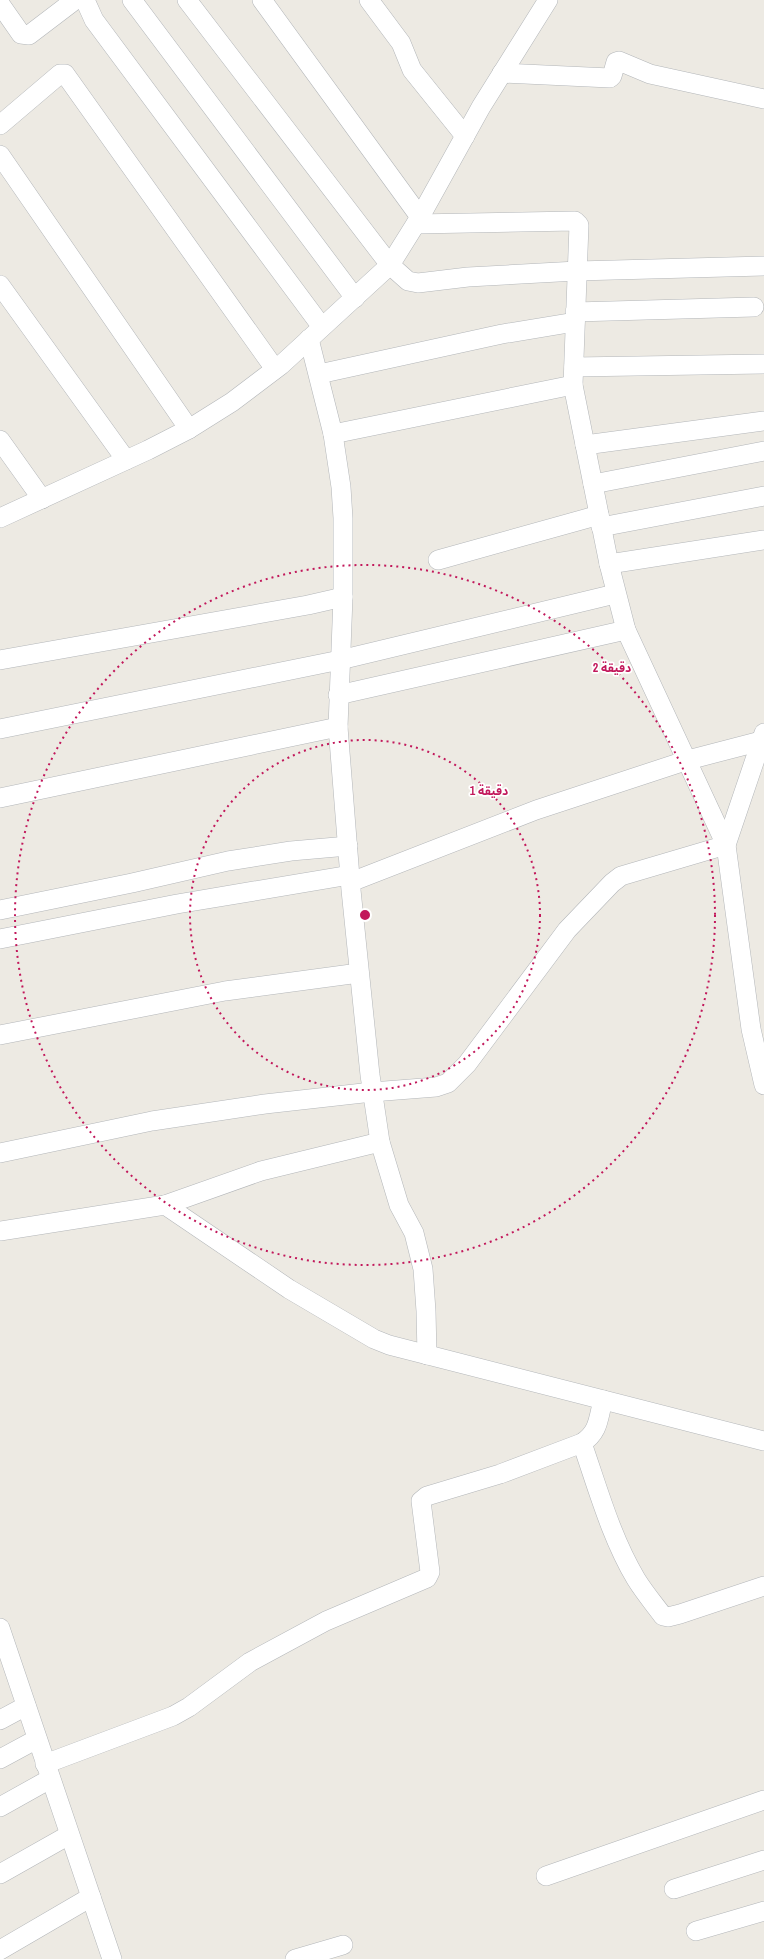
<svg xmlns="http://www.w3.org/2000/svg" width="764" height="1959" viewBox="0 0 764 1959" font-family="'Archivo Narrow','Noto Sans Arabic',sans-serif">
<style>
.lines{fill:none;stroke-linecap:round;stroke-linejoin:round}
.minor-casing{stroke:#b3b6b9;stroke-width:20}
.minor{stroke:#fff;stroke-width:19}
.ring{fill:none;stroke:#c2185b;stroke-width:2;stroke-dasharray:2 4}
.centre{fill:#c2185b;stroke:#fff;stroke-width:2}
.ring-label{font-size:12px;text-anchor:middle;font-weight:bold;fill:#c2185b;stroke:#fff;stroke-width:3.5;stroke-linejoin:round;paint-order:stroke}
</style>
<rect width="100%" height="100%" fill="#edeae3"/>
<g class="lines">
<!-- minor casing -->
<g class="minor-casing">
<g id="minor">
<path d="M85,0L94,20L322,327"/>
<path d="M132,0L355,298"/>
<path d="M187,0L390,265L408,281L418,283L468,277L577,271L764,266"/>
<path d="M262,0L420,217"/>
<path d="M369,0L401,43L412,70L465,136"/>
<path d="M0,4L21,34L29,35L75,0"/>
<path d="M502,73L610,78L612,76L616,62L619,61L650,74L764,99"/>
<path d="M0,125L60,74H65L275,369"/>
<path d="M0,155L189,429"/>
<path d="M416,224L575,221L579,225L573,385L609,564L626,630L726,845L751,1029L764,1085"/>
<path d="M0,285L126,460"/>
<path d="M575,312L754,307"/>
<path d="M309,339L333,434L341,487L343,518V597L338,727L351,890L370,1075L380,1142L399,1205L414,1233L423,1269L426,1311L427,1355"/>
<path d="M574,367L764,364"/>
<path d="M319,374L502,334L575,322"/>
<path d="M333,434L573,385"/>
<path d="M0,440L42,499"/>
<path d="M585,445L764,421"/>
<path d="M593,484L764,451"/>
<path d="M0,518L148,450L189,429L232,402L281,365L390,265L420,217L481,107L548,0"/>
<path d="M601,527L764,496"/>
<path d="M438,560L599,515"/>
<path d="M609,564L764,540"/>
<path d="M0,660L308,605L343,597"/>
<path d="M338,695L626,630"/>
<path d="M0,729L340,660L615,594"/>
<path d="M0,798L338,727"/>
<path d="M351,882L536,810L688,760L761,741"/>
<path d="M0,910L132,883L228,861L291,851L348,846"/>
<path d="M0,939L177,904L350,875"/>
<path d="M0,1035L225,991L359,973"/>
<path d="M0,1153L152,1121L265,1104L372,1092L436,1087L448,1083L467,1064L567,930L612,883L621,876L726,845L764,733"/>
<path d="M165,1205L261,1171L380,1142"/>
<path d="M0,1231L165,1205L289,1289L374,1339L389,1345L764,1441"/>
<path d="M582,1443C598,1489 611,1537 636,1579C644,1592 654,1604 663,1616L668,1617L680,1614L764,1586"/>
<path d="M0,1628L112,1959"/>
<path d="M0,1720L26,1706"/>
<path d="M0,1759L37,1739"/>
<path d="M45,1764L173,1716L189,1707L250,1662L326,1621L427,1578L430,1572L421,1501L427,1496L500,1474L582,1443C599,1432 598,1419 603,1400"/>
<path d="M0,1807L50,1779"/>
<path d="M0,1874L69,1835"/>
<path d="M546,1876L764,1800"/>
<path d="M674,1889L764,1860"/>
<path d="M696,1931L764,1911"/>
<path d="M0,1950L91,1897"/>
<path d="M295,1959L343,1945"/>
</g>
</g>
<!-- minor -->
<use href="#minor" class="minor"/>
</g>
<!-- distance rings -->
<g class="ring">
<circle cx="365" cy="915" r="175"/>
<circle cx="365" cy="915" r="350"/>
</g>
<circle cx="365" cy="915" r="6" class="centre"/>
<g class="ring-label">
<text x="612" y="672">2 دقيقة</text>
<text x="489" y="795">1 دقيقة</text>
</g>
</svg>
